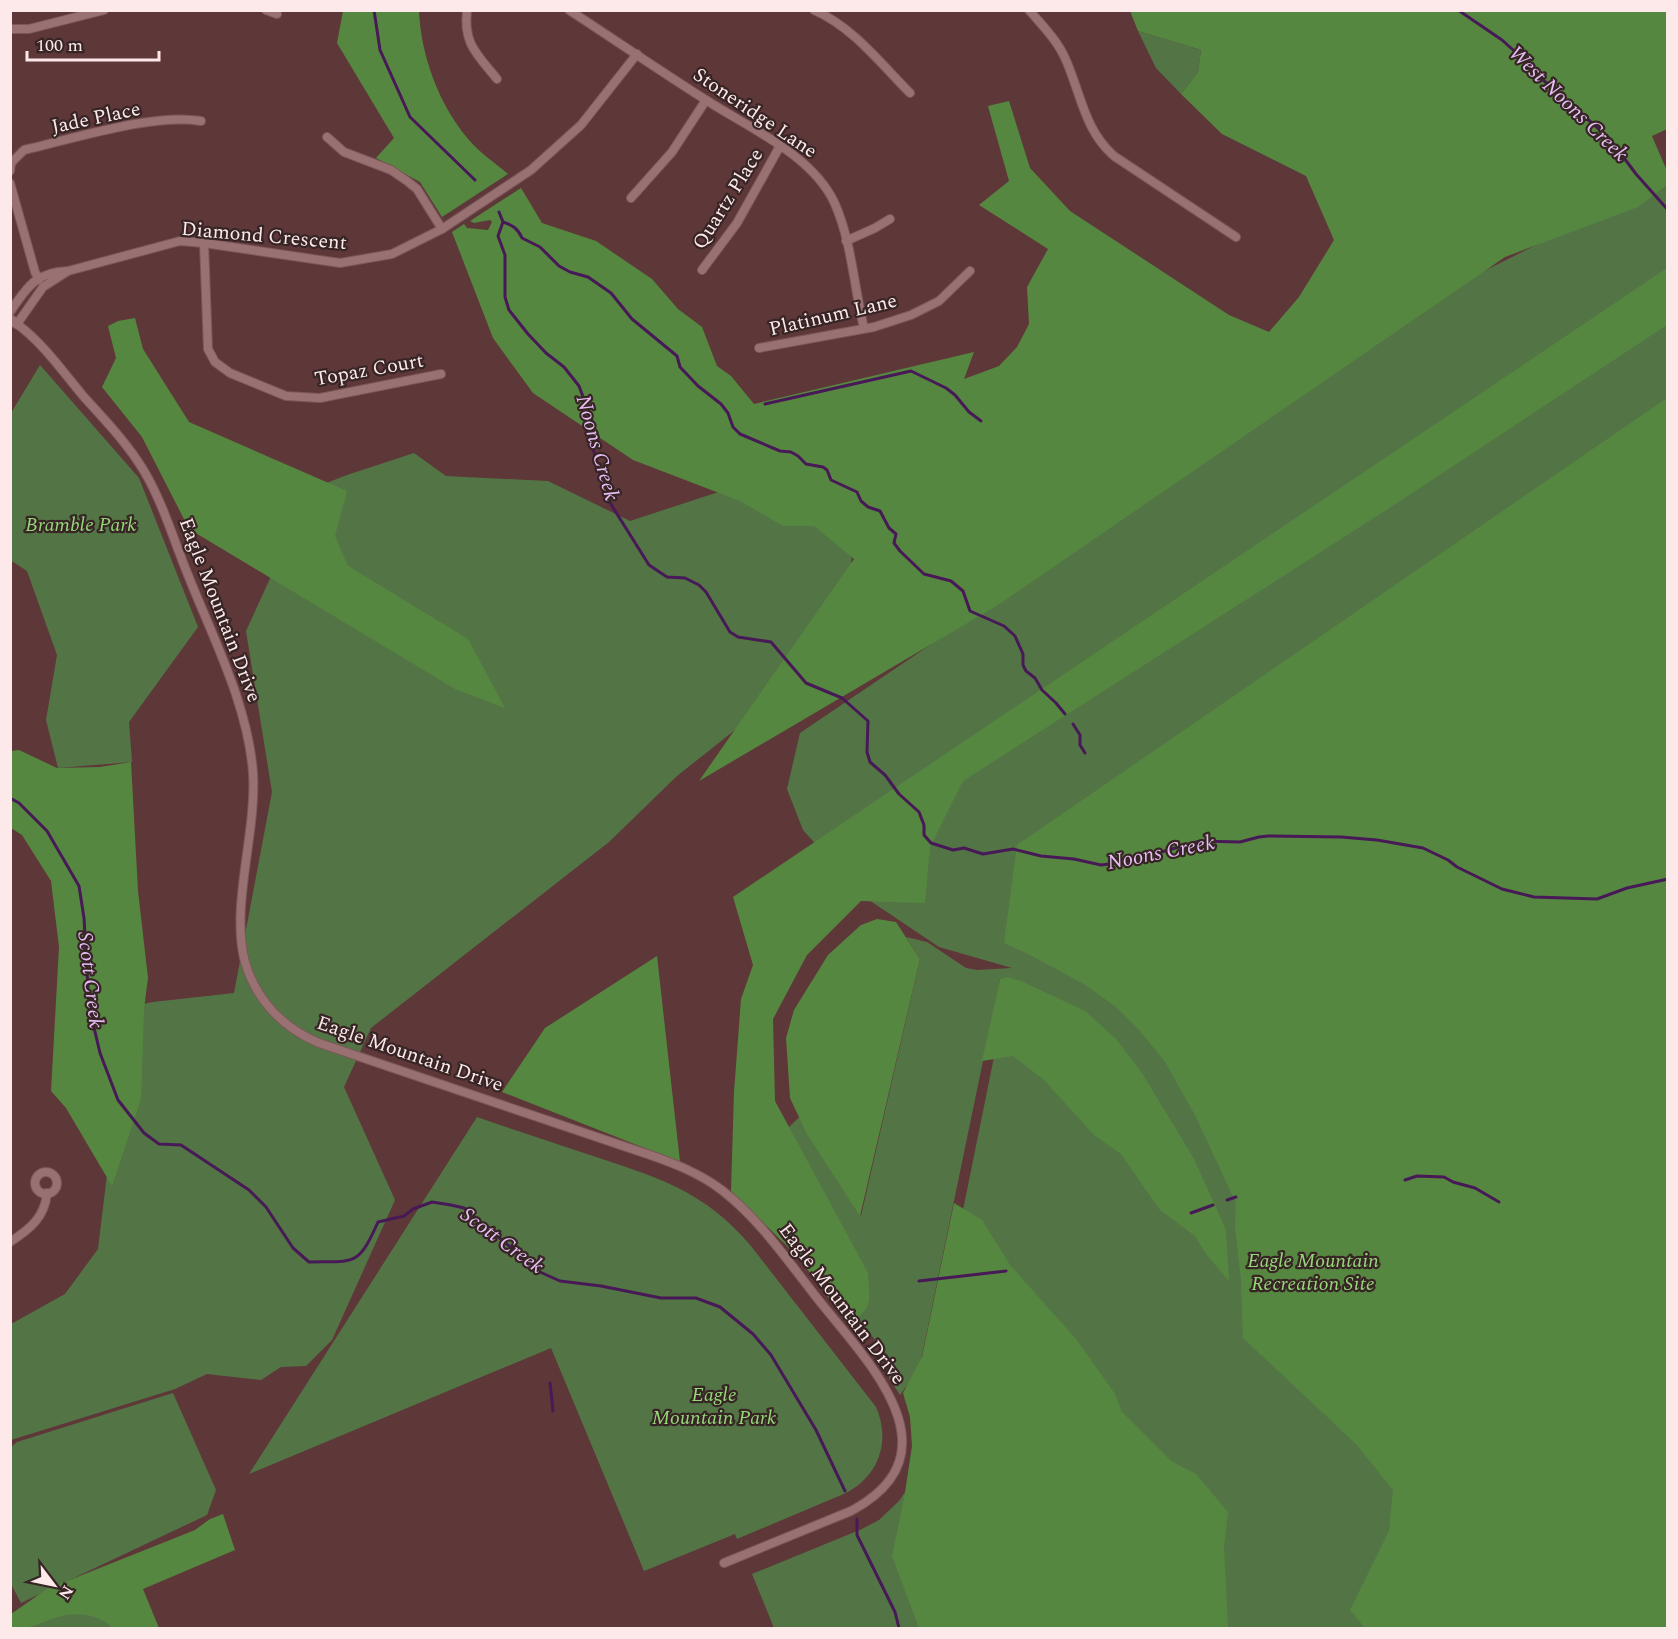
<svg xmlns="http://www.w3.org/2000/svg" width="1678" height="1639" viewBox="0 0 1678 1639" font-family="Spectral,serif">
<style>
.green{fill:#537545;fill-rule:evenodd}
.forest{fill:#568741}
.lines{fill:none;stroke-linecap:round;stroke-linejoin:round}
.stream{stroke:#481957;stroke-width:3}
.minor-casing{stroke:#7b5759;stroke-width:10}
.tertiary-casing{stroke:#7b5759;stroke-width:11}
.minor{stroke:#997172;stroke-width:8}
.tertiary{stroke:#997172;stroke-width:9}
.labels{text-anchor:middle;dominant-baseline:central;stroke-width:4.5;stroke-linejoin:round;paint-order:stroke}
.street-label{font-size:20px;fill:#fde9e9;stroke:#372525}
.park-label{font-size:20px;font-style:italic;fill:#95d879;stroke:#372525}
.water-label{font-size:21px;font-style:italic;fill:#e6bef5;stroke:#372525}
</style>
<rect width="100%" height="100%" fill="#5e3739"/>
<!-- green -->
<g class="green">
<path d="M1138,31L1201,50L1198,72L1181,94L1156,68Z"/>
<path d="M1667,180V1628H774L752,1574L862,1529L879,1520L899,1501L910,1485L922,1422L908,1384L900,1395L889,1378L891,1360L782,1222L737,1176L809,1108L861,1216L920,959L906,937L927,942L966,968L977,970L1012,968L939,947L863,896L803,830L787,789L800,733L1480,273ZM1010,978L928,1383L921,1360L1000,979Z"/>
<path d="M40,365L139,478L198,627L129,722L132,762L58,768L46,720L57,655L27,571L10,560L11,413Z"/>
<path d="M414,453L446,476L548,481L630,521L746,483L854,522L849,594L764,707L677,776L609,842L371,1028L344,1087L395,1200L332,1340L306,1366L281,1367L261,1380L207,1374L175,1389L11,1440V1324L65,1294L98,1249L109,1158L113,1010L153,1002L234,993L272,792L246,631L311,489L347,475Z"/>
<path d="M477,1117C514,1130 552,1142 590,1155C656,1177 704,1190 751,1246L876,1407C891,1441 879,1476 846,1493L737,1539L735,1534L644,1571L551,1348L249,1474Z"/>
<path d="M173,1393L216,1490L207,1515L21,1603L11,1584V1447L17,1442Z"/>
<path d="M113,1574L136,1628H11V1617Z"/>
</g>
<!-- forest -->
<g class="forest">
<path d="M343,11H419C421,56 439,105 469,140C479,152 495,163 508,174L442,217L420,182L376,158L394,138L337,43Z"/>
<path d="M1130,11H1667V129L1652,136L1667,171V185L1638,207L1505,257L998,605L699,781L854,559L814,526H783L740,501L633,460L533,393L493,338L452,232L464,224L467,228L488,230L492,222L490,220L474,223L470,221L521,188L542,223L596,241L652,279L678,309L702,327L717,366L731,376L754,404L974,352L964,379L999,366L1017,347L1029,324L1027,287L1048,249L979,205L1009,181L988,106L1009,101L1030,168L1070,211L1229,315L1269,332L1299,297L1334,240L1306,176L1222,134L1181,94L1198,72L1201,50L1138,31Z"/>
<path d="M1667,268V325L1394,505L963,781L930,847L925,903L861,901L807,955L773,1019L775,1101L868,1273C869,1301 875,1309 847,1323L799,1258L731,1191L734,1092L741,999L753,965L733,897Z"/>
<path d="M135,318L143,349L189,422L347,491L335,536L348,566L468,639L505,708L455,689L189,529L142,437L102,387L116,358L108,326L118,321Z"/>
<path d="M1667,398V1628H1365L1350,1610L1389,1531L1393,1490L1356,1444L1243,1338L1241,1280L1235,1227L1236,1203L1195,1115L1165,1062L1141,1032L1116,1007L1084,984L1028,954L1004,943L1017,845Z"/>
<path d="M19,750L57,768L100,767L131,762L138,891L148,978L144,1009L141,1099L112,1186L66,1108L51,1091L59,947L51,881L22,835L11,828V751Z"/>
<path d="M877,919L896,922L920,959L860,1216L807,1134L790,1098L786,1038L794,1010L828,955L861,925Z"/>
<path d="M657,956L680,1162L502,1092L545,1028Z"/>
<path d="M1007,977L1021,981L1085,1011L1116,1039L1142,1073L1194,1159L1226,1230L1229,1281L1206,1254L1195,1236L1160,1210L1121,1154L1094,1135L1044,1080L1013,1056L982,1061L1000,979Z"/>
<path d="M954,1203L982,1220L1010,1265L1076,1339L1115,1394L1122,1412L1171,1461L1196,1474L1228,1512L1224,1546L1228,1628H919L892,1556L904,1499L912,1446L910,1417L903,1393L922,1357Z"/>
<path d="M223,1514L235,1550L143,1589L159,1628H112C109,1623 103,1621 97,1618C57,1604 38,1634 11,1627V1614L47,1589L195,1530L210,1519Z"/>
</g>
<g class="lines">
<!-- stream -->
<g class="stream">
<path d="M374,10L380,50L410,117L475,180"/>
<path d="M1458,10L1502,40L1521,57L1542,79L1609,138L1636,174L1668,210"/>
<path d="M499,212L503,222L498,236L505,255V297L509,310L528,334L546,353L564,367L579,386L594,426L592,445L607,498L649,565L667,577L685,578L699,585L706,592L730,632L738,637L771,642L806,683L842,698L868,721L867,752L870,762L885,775L899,794L919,812L924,825V835L931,843L953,850L964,848L983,854L1013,849L1041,856L1074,859L1101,865L1126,862L1200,841L1240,842L1259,837L1268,836L1341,837L1377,840L1423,848L1448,860L1457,867L1502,889L1534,897L1597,899L1627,888L1668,879"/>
<path d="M503,222C513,225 518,229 522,238L540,247L559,266L570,272L588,277L611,293L632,319L677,356L680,367L698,386L721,404L728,413L733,427L740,434L780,451L791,452L798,456L806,464L823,467L827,470L831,480L857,492L861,501L868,507L880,511L889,528L896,534L894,543L900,551L924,574L951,581L963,591L970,611L1004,626L1015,636L1023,654V665L1026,671L1035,678L1042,690L1056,703L1065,714"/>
<path d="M765,404L911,371L946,388L955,395L969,412L981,421"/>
<path d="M1073,724L1080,735V745L1085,753"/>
<path d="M10,798L19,803L47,831L79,886L84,918L89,1006L100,1053L118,1100L144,1133L159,1144L181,1145L249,1190L266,1207L293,1248L309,1262C355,1261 358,1267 378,1222L404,1216L413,1209L432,1202L451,1205L464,1208L540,1272L560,1281L601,1286L661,1298H696L720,1307L753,1334L771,1355L816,1430L845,1491"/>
<path d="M1405,1180L1417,1176L1444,1177L1453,1182L1475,1188L1499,1202"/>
<path d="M1227,1200L1236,1197"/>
<path d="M1191,1213L1213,1205"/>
<path d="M919,1281L1006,1271"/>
<path d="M550,1383L553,1411"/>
<path d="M857,1519V1535L895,1612L899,1628"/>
</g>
<!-- minor casing -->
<g class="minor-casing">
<g id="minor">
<path d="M266,10L277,14"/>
<path d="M467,10C463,44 477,54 497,79"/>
<path d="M569,10C615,40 660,71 706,100C749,128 813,155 835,204C852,243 854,288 864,328"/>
<path d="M814,10C853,27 881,64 910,93"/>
<path d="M1029,10C1042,25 1057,40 1065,58C1081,93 1084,130 1114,156L1236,237"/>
<path d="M10,29H29L104,10"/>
<path d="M327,137L344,152L391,170L407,181L417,189L442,229"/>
<path d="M10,171L11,163L24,150C73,139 152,113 201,121"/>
<path d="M10,183L35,272L39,280"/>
<path d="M631,198L672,152L706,100"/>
<path d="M846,241L875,228L890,219"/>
<path d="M204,243L208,349L215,362L230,373L286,396L320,398L441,374"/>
<path d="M702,270L737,223L780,146"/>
<path d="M68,271L180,241L204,243L340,263L392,254L442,229L531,170L581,125L637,54"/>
<path d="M10,312C27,287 36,272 68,271L43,287L17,324C43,343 63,372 84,397C105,420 128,444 144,471C163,503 174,541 188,575C213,638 248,705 253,773C257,832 230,907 245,962C256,1000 283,1028 319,1043L650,1155C676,1164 701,1174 723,1191C760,1220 788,1261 817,1298C865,1359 962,1452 851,1511L724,1563"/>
<path d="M759,348L874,327L911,315L939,301L970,271"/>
<circle cx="46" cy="1183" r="11"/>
<path d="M10,1242C30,1229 45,1217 47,1193"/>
</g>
</g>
<!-- tertiary casing -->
<g class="tertiary-casing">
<path id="tertiary" d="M10,319L17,324"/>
</g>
<!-- minor -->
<use href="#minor" class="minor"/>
<!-- tertiary -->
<use href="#tertiary" class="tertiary"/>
</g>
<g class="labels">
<!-- street labels -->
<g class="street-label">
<text transform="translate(755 113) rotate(34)">Stoneridge Lane</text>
<text transform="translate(96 118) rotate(-12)">Jade Place</text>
<text transform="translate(728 199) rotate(-58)">Quartz Place</text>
<text transform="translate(264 236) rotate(5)">Diamond Crescent</text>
<text transform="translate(833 315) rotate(-13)">Platinum Lane</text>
<text transform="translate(369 370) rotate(-10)">Topaz Court</text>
<text transform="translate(220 610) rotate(69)">Eagle Mountain Drive</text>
<text transform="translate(410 1054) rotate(19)">Eagle Mountain Drive</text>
<text transform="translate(842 1304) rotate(53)">Eagle Mountain Drive</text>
</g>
<!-- park labels -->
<g class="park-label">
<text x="81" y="525">Bramble Park</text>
<text x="1313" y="1261">Eagle Mountain<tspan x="1313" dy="23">Recreation Site</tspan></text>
<text x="714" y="1395">Eagle<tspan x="714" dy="23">Mountain Park</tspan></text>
</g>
<!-- water labels -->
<g class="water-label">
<text transform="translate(1568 104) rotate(44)">West Noons Creek</text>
<text transform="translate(597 448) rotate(74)">Noons Creek</text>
<text transform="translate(1161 853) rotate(-11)">Noons Creek</text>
<text transform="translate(90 980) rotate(83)">Scott Creek</text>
<text transform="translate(502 1241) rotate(36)">Scott Creek</text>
</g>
</g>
<!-- border -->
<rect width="1678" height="1639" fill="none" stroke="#fde9e9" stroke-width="24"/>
<!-- north arrow -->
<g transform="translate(54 1585) rotate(122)" stroke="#372525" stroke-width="4.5" paint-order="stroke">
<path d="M0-4.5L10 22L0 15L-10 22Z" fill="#fde9e9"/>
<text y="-9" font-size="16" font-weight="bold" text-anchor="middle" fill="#fde9e9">N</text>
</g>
<!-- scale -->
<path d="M27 51v9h132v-9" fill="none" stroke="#fde9e9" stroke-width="3"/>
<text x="36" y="51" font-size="18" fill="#fde9e9" stroke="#372525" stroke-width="4.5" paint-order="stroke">100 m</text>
</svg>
